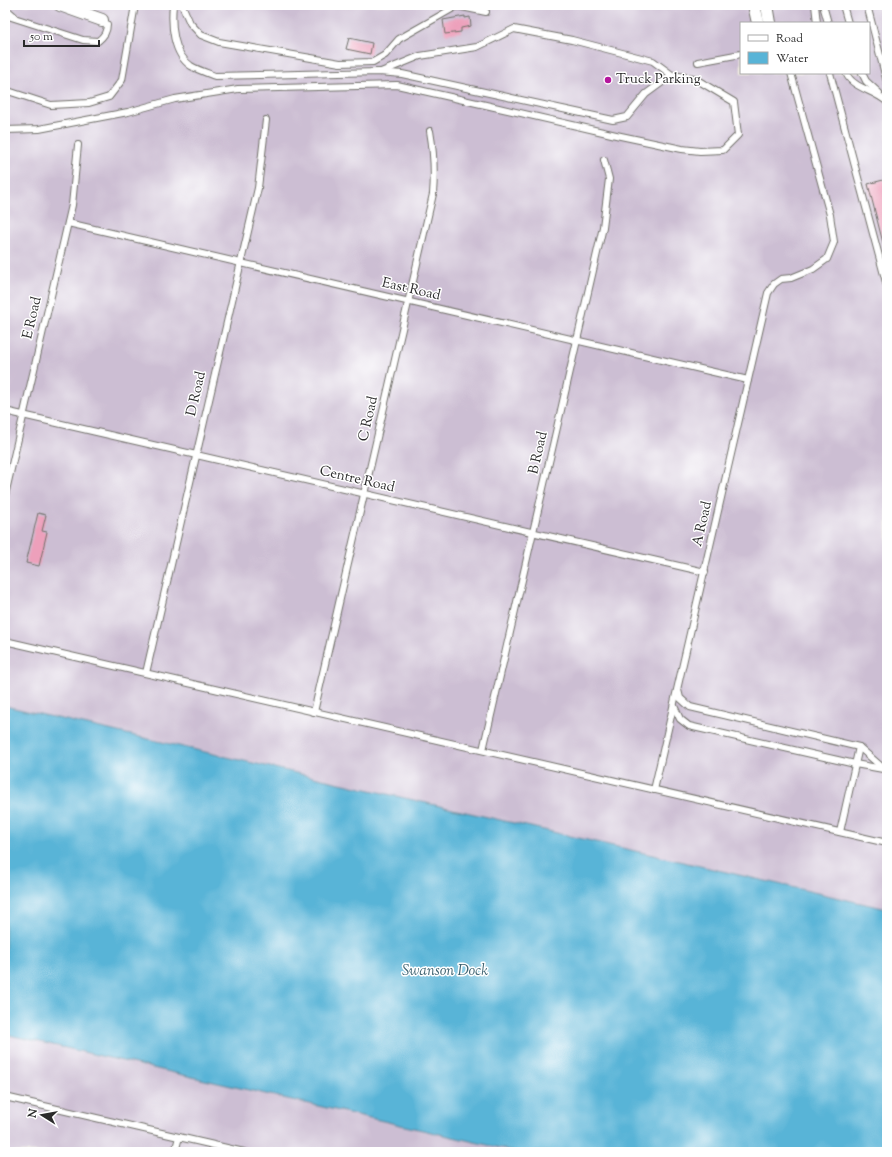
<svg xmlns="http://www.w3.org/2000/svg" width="892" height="1157" viewBox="0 0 892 1157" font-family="'Sorts Mill Goudy',serif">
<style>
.industrial{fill:#ccbed3;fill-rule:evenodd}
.water{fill:#59b4d7;stroke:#427081}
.building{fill:#eda0bb}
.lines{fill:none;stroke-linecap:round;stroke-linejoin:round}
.service-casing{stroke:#71706a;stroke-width:8}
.minor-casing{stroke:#71706a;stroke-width:14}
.service{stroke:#fff;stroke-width:6}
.minor{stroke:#fff;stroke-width:12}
.poi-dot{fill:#b5179e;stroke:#fff;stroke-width:1.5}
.labels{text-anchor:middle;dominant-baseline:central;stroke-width:3;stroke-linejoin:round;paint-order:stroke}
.poi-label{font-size:14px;fill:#2b2b2b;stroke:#fff;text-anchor:start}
.street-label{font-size:14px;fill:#2b2b2b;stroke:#fff}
.water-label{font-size:15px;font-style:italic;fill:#3d6270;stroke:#fff}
</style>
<rect width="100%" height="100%" fill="#fff"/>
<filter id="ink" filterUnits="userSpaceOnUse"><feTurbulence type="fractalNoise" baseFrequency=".025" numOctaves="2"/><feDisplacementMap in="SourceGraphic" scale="8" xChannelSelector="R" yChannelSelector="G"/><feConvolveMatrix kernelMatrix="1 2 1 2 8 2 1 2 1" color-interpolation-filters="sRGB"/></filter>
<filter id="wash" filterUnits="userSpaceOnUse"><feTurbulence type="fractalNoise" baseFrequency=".012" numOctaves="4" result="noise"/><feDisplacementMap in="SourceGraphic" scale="16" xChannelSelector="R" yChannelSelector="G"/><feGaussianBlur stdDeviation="0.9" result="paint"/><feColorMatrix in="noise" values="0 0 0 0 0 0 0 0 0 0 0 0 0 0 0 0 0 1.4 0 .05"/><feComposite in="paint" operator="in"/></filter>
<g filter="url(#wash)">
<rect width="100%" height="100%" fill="#f3f0df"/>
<!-- industrial -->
<g class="industrial">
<path d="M5,5H887V909L5,706ZM741,23H869V73H741Z"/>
<path d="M5,1034L518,1152H5Z"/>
</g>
<!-- water -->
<path class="water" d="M5,706L887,909V1152H518L5,1034Z"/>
<g id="blocks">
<!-- building -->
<g class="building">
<path d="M465,16V18L470,17L471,26L461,28V32L445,34L443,20Z"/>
<path d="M349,38L372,43L370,54L346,49Z"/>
<path d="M887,179V246L884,247L868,184Z"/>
<path d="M38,513L46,515L42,531L47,532L39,566L26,563Z"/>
</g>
</g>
</g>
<g filter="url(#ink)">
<use href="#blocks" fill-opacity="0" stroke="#71706a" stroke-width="1"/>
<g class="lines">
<!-- service casing -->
<g class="service-casing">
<g id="service">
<path d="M182,5L190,23L201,35L219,42L340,63L373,62L385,55L399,39L457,6L486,12"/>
<path d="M815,5L817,23"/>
<path d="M823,5L828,23"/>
<path d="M843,5L848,23"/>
<path d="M867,5L887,82"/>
<path d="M5,8L14,16"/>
<path d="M5,15L83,40L98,41C104,36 107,32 107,24L102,20"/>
<path d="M698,62L741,54"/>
<path d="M381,72L420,56L477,47L514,29L572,40L653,61L672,75"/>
<path d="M830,73L887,286"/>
<path d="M846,73C853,89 875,90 887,102"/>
<path d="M862,73L866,81L879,93"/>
<path d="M5,90L51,105L89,103L109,97L122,80L135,5"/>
<path d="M5,130L39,129L128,112L175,99L238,89L397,85L490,106L616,135L682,149L700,151L723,150L738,135L734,102L694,78L672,75L646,94L627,117L613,120L402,74L379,72L215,76C207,73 198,70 191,66C173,54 171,25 173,5"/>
<path d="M68,223L748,380"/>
<path d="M5,411L705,572"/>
<path d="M5,495L72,205L78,145"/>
<path d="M5,641L887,843"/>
<path d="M146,673L258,188L266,120"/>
<path d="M678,690L680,698L690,707L859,747L884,769"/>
<path d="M674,706L680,719L689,726L855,764L883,769"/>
<path d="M314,712L433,194C435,170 434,154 430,131"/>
<path d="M483,750L603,227L609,179L604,160"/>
<path d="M654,790L768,293L774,284L781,279L791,278L813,269L827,259L834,242L830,215L791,73"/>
<path d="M840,832L859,747"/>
<path d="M5,1097L244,1152"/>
<path d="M175,1152L179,1137"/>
</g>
</g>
<!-- minor casing -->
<g class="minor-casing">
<g id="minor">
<path d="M60,5L102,20"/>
<path d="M754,5L758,23"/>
<path d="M767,5L770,23"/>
</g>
</g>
<!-- service -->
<use href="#service" class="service"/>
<!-- minor -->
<use href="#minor" class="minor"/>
</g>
</g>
<!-- markers -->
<circle class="poi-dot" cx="608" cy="80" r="4"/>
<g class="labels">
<!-- poi labels -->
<g class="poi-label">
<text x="616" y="80">Truck Parking</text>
</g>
<!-- street labels -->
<g class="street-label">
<text transform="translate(411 290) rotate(13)">East Road</text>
<text transform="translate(33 318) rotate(-77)">E Road</text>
<text transform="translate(197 394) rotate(-77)">D Road</text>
<text transform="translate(369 419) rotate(-77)">C Road</text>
<text transform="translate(539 453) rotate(-77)">B Road</text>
<text transform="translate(357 480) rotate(13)">Centre Road</text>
<text transform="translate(703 524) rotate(-77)">A Road</text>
</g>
<!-- water labels -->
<g class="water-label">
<text x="445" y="971">Swanson Dock</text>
</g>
</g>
<!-- margin -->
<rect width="892" height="1157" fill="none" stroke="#fff" stroke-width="20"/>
<!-- legend -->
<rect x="740" y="22" width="130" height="52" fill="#ffffff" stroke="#aaaaaa"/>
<rect x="748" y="35" width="20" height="6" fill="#ffffff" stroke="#aaaaaa"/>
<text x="776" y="42" font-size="12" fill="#2b2b2b">Road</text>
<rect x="748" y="52" width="20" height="12" fill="#59b4d7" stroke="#aaaaaa"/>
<text x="776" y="62" font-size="12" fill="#2b2b2b">Water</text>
<!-- north arrow -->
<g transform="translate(42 1115) rotate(281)" stroke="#ffffff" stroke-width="3" paint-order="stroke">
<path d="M0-3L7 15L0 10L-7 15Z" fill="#2b2b2b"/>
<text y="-6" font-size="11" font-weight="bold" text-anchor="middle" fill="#2b2b2b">N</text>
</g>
<!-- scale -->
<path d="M24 40v6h75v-6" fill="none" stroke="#2b2b2b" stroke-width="2"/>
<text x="30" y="40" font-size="12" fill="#2b2b2b" stroke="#ffffff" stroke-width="3" paint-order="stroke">50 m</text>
</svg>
